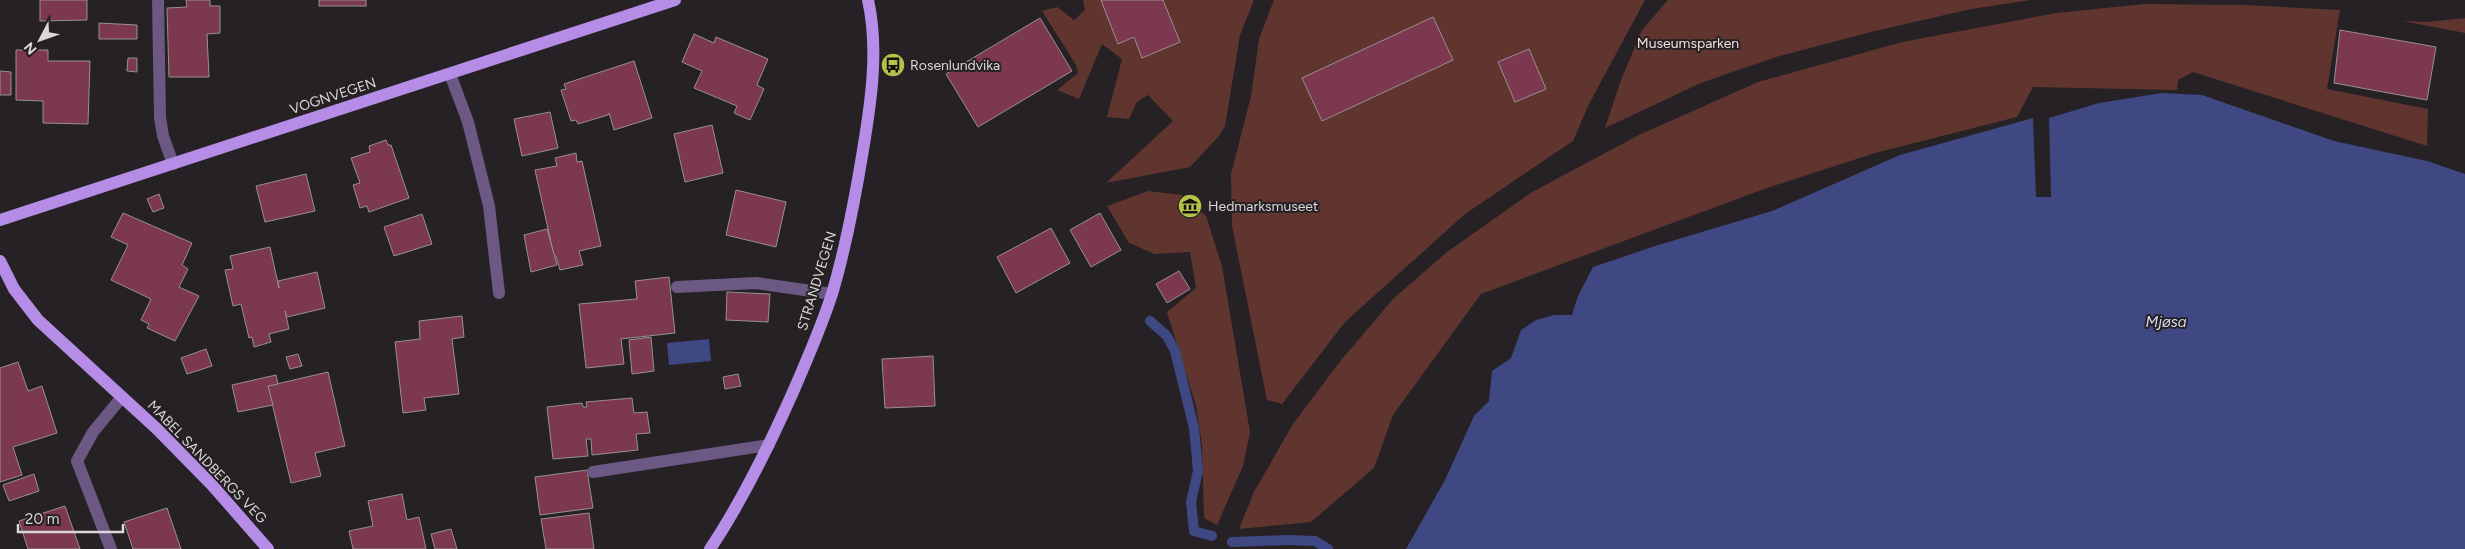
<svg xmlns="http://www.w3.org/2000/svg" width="2465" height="549" viewBox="0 0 2465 549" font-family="Figtree,sans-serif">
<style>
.green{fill:#60352f}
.water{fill:#404884}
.pier{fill:#252124}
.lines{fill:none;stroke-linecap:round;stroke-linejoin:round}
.stream{stroke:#404884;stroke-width:10}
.building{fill:#7c384e;stroke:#989092}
.minor{stroke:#6b5883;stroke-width:12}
.major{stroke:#b58ce6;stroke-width:12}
.labels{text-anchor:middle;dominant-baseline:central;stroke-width:4;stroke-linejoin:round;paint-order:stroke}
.park-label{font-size:14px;fill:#f5deda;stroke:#252124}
.poi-label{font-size:14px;fill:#dad7d9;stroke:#252124;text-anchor:start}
.street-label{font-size:14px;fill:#dad7d9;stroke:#252124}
.water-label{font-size:15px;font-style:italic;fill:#dadef1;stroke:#252124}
</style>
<rect width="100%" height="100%" fill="#252124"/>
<!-- green -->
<g class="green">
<path d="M1083,0H1254L1240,35L1225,126L1218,137L1190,167L1106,183L1173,121L1148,95L1137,102L1129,119L1107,117L1122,59L1102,44L1079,99L1057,90L1078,73L1076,65L1042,11L1057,7L1074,20L1085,10Z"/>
<path d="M1274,0H1645L1589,104L1573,141L1465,214L1345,322L1282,404L1267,400L1232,226L1231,174L1251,96L1259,39Z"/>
<path d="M1668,0H2031L1971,9L1875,31L1776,57L1701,83L1605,128L1621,80L1642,30Z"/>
<path d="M2144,4L2243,5L2340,10L2327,89L2428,109L2427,146L2193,72L2178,80L2177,90L2033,87L2017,117L1875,153L1764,189L1481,294L1393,415L1374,468L1311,522L1239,529L1254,492L1293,424L1342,359L1393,299L1447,252L1532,192L1639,135L1758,82L1902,42L2056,13Z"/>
<path d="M2465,18V33L2403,21L2427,22Z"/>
<path d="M1148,191L1182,195L1206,216L1222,266L1250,432L1243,466L1217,525L1204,518L1202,445L1196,406L1167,312L1196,288L1190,252L1155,254L1129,243L1107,206Z"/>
</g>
<!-- water -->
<g class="water">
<path d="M2162,93L2202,95L2334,141L2427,161L2465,174V549H1406L1445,480L1474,416L1489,401L1492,371L1511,358L1521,330L1536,320L1554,315H1572L1578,296L1593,267L1655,246L1772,211L1900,155L2033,118H2049L2099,103Z"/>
<path d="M709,339L711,361L669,365L667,343Z"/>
</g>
<!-- pier -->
<path class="pier" d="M2033,118H2049L2051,197H2036Z"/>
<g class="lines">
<!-- stream -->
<g class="stream">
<path d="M1150,321L1167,336L1175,351L1194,428L1198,471L1191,502L1194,531L1212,536"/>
<path d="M1232,542L1288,540L1315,541L1328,549"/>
</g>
</g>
<!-- building -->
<g class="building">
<path d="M40,0H87V20L40,21Z"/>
<path d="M186,0H210V6H220V33L207,34L209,77H169L167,8L187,7Z"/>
<rect x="319" y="0" width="47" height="6"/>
<path d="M1101,0H1163L1180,42L1142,58L1134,37L1118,44Z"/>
<path d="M1433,17L1453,60L1322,121L1302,78Z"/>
<path d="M1040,18L1072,71L978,127L946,74Z"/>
<path d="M99,23L137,25V39H99Z"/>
<path d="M2340,30L2436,47L2427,100L2334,83Z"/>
<path d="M694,34L714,43L716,37L768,59L757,85L764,89L750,120L734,113L737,106L694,88L702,71L682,62Z"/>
<path d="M1529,49L1546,89L1515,102L1498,62Z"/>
<path d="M16,50H48V61H90L88,124L43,123V101L16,100Z"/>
<path d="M128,58H137V72L127,71Z"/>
<path d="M634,61L652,118L614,130L609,113L608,115L578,124L576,120L571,121L561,90L566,89L564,84Z"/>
<path d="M0,71L11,72V95H0Z"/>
<path d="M550,112L558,148L522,156L514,119Z"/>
<path d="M712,125L723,173L685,182L674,134Z"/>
<path d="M386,140L388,145H391L409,198L369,212L367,206L360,208L353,185L360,183L351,158L370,152L369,146Z"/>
<path d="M576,153L577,162L582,161L601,246L579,251L583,265L560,270L556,256H554L535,170L557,166L555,158Z"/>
<path d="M306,174L315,211L265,222L256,186Z"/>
<path d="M736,190L786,202L776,247L726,235Z"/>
<path d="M159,194L164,208L153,212L147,199Z"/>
<path d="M123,213L192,243L182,265L188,269L179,287L199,296L175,341L147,328L149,324L141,320L151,299L111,280L128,245L111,237Z"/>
<path d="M1100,213L1121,250L1091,267L1070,230Z"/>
<path d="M422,214L432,244L394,256L384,227Z"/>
<path d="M1051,228L1070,263L1016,293L997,257Z"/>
<path d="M547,229L557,265L531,272L524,235Z"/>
<path d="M270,247L279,288L278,281L317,272L325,308L287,317L285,311L289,329L269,334L271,342L254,347L252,337L249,338L241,304L233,306L225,270L233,269L230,256Z"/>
<path d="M1179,271L1190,289L1167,303L1156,284Z"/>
<path d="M669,277L675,333L621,339L624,364L586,368L579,304L637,299L635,281Z"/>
<path d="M727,292L770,294L768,322L726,320Z"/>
<path d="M462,316L464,337L452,339L459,394L424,398L426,410L403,413L395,342L420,339L419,321Z"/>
<path d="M651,337L654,371L632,374L629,340Z"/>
<path d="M206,349L212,366L187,374L181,358Z"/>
<path d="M298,354L302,366L290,369L286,357Z"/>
<path d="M933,356L935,406L885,408L882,359Z"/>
<path d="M18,362L28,391L42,386L57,433L13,447L22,475L0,482V368Z"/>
<path d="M328,372L345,446L315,453L321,476L291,483L268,386Z"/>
<path d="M738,374L741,386L725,389L723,377Z"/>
<path d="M276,375L278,384L268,386L273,405L238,412L232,385Z"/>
<path d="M632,398L634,413L647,412L650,433L636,434L638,450L592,455L591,439H586L588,456L553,459L547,407L582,403L583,407H587L586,402Z"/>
<path d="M587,470L593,508L540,515L535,477Z"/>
<path d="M34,474L39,491L9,501L3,485Z"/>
<path d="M402,494L407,520L419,517L426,549H353L349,531L373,526L368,501Z"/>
<path d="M65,506L80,549H28L19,521Z"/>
<path d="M167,508L181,549H133L124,522Z"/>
<path d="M589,513L594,549H546L541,519Z"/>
<path d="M451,529L457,549H435L431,534Z"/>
</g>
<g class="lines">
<!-- minor -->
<g class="minor">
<path d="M158,0L160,117L163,136L173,164"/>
<path d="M450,74L468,122L489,206L499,293"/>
<path d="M677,287L756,283L832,294"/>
<path d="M593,472L769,445"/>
<path d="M111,549L77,461L93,432L122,397"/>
</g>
<!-- major -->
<g class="major">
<path d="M0,220L675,0"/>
<path d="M0,261L14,289L38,320L157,429L212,485L268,549"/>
<path d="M710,549C743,500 769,446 793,392C807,360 821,328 832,294C846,247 855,199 863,150C871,102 879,49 868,0"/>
</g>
</g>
<!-- icons -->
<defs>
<g id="bus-disc" transform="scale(1.25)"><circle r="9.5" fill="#b5c24a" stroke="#252124"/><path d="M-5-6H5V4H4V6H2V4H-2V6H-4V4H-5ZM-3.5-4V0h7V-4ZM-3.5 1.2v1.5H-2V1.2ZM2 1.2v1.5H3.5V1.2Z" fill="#111"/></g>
<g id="museum-disc" transform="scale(1.25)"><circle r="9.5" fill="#b5c24a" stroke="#252124"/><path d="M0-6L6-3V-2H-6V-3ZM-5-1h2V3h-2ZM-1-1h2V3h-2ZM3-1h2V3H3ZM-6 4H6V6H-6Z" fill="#111"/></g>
</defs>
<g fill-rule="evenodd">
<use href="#bus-disc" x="893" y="65"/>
<use href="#museum-disc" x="1190" y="206"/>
</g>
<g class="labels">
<!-- park labels -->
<g class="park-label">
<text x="1688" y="43">Museumsparken</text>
</g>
<!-- poi labels -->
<g class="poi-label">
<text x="910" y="65">Rosenlundvika</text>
<text x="1208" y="206">Hedmarksmuseet</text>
</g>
<!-- street labels -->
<g class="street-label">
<text transform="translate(333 96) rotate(-18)">VOGNVEGEN</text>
<text transform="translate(817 281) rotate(-73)">STRANDVEGEN</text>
<text transform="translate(207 462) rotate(46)">MABEL SANDBERGS VEG</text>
</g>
<!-- water labels -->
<g class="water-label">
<text x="2166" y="322">Mjøsa</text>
</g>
</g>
<!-- north arrow -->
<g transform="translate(40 40) rotate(229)" stroke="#252124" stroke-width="4" paint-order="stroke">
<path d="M0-4L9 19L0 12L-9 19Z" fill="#dad7d9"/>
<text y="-8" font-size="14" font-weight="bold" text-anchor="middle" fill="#dad7d9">N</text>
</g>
<!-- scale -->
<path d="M18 524v8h105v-8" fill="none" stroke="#dad7d9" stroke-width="2.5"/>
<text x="25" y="524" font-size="15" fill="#dad7d9" stroke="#252124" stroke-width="4" paint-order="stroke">20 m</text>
</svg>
